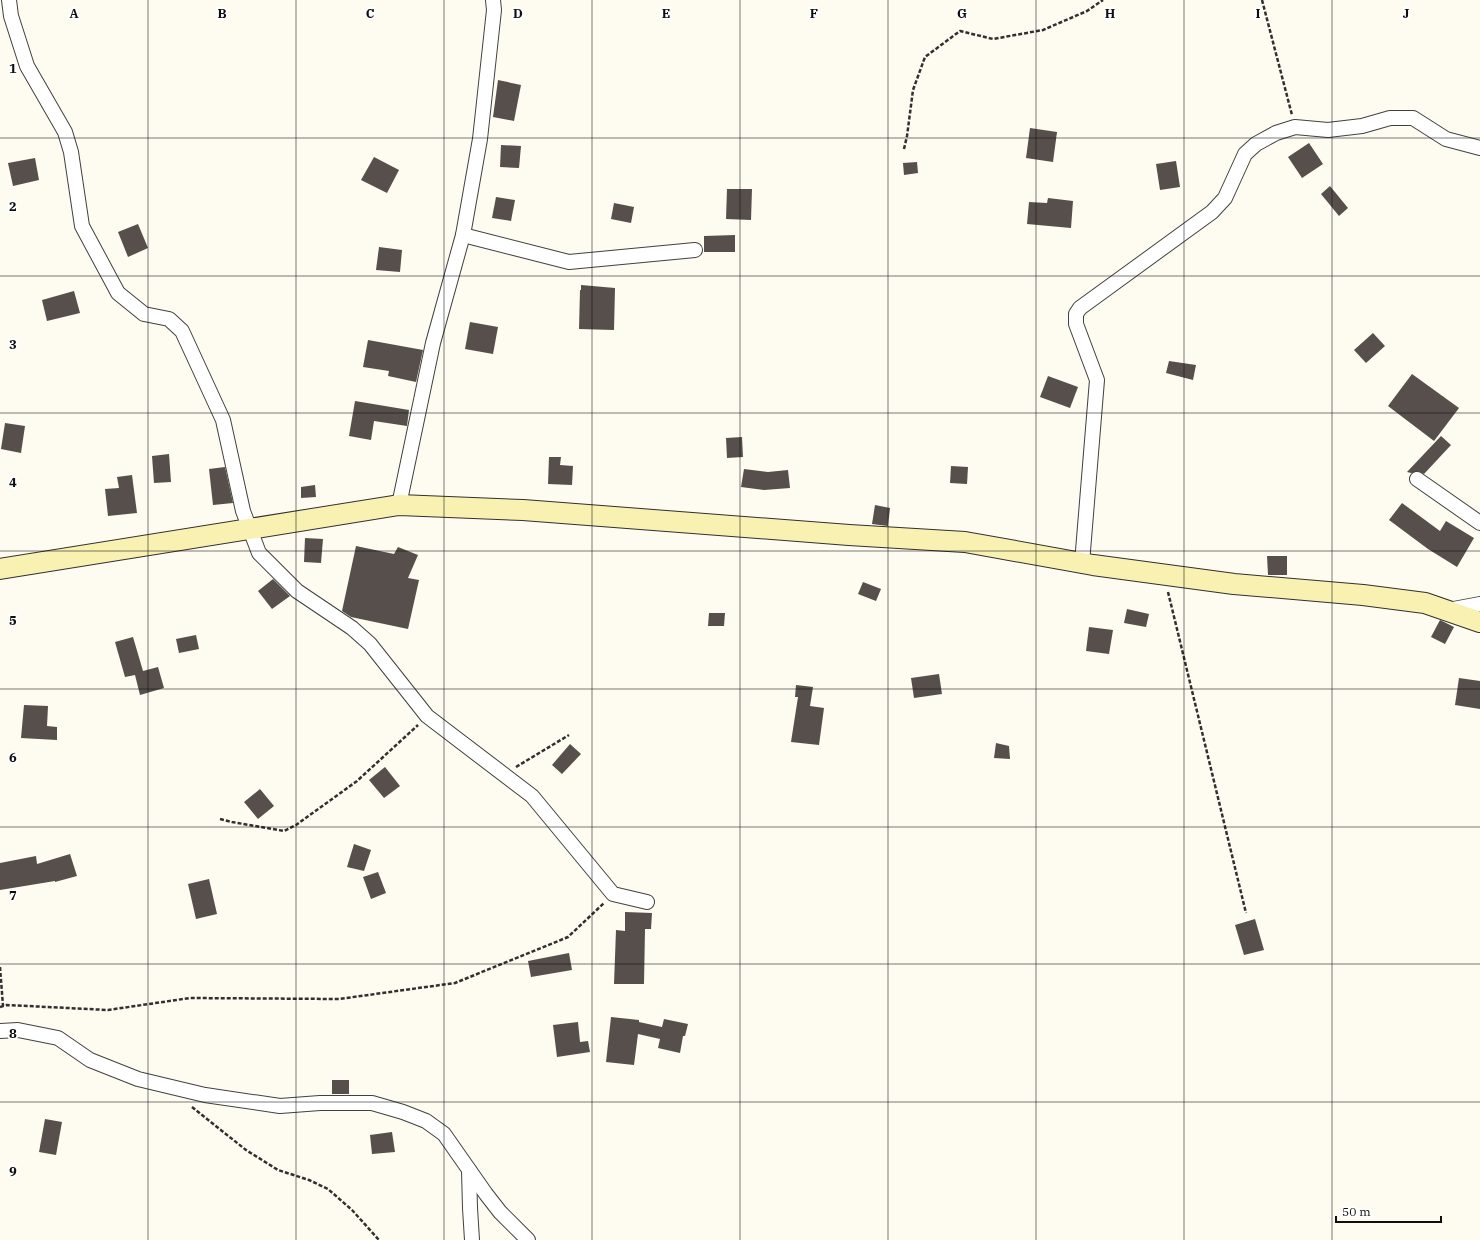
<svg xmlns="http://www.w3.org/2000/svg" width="1480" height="1240" viewBox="0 0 1480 1240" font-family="'IBM Plex Serif',serif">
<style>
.building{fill:#564f4b}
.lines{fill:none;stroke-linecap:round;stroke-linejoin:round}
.street-casing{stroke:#414141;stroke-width:16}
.secondary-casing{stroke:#303030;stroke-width:22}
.path{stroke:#303030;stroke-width:2.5;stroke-dasharray:4 2;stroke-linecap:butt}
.street{stroke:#fff;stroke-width:14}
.secondary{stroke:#f8f1b1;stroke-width:20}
.grid{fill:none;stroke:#0e0e0e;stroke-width:1;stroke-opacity:0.55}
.grid-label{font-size:13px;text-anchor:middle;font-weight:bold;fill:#0e0e0e;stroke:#fff;stroke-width:4;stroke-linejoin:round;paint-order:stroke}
</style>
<rect width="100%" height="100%" fill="#fefbf0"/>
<!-- building -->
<g class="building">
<path d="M498,80L521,85L514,121L493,117Z"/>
<path d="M1030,128L1057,132L1053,162L1026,158Z"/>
<path d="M1309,143L1323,164L1302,178L1288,157Z"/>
<path d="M501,145L521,146L519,168L500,167Z"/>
<path d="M374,157L399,170L387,193L361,180Z"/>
<path d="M35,158L39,180L13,186L8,163Z"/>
<path d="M1176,161L1180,187L1160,190L1156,164Z"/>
<path d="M917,162L918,173L904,175L903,163Z"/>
<path d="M1330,186L1348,208L1339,216L1321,194Z"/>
<path d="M727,189H752L751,220L726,219Z"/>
<path d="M496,197L515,200L511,221L492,218Z"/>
<path d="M1048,198L1073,201L1071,228L1027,224L1029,202L1047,203Z"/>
<path d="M614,203L634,207L631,223L611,219Z"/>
<path d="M138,224L148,248L128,257L118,232Z"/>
<path d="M735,235V252H704V236Z"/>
<path d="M379,247L402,250L400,272L376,270Z"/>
<path d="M581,285L615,288L614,330L579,329L580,290H581Z"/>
<path d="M74,291L80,313L47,321L42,300Z"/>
<path d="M470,322L498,327L493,354L465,349Z"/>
<path d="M1373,333L1385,346L1366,363L1354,350Z"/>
<path d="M368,340L423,350L416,382L388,376L389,371L363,367Z"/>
<path d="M1169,361L1196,365L1193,380L1166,373Z"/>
<path d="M1412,374L1459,408L1434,441L1388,406Z"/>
<path d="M1048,376L1078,387L1070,408L1040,397Z"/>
<path d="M355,401L409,410L407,426L374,421L371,440L349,436Z"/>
<path d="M5,423L25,426L21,453L1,449Z"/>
<path d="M1441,436L1451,445L1424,474L1418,471L1411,473L1407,472Z"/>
<path d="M742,437L743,457L727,458L726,438Z"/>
<path d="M169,454L171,482L154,483L152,456Z"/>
<path d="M549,457H561L560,465L573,466L572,485L548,484Z"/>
<path d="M951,466L968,467L967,484L950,483Z"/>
<path d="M225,467L233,503L213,505L209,469Z"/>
<path d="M744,469L768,472L788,470L790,488L764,490L741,487Z"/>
<path d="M132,475L137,513L108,516L105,489L119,488L117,477Z"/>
<path d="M315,485L316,497L301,498V487Z"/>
<path d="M1402,503L1440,531L1446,521L1474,538L1457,567L1428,549L1389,520Z"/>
<path d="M875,505L890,508L888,526L872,524Z"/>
<path d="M305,538L323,539L321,563L304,562Z"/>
<path d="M356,546L394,554L398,547L418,555L408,578L419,580L408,629L351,617L342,611Z"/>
<path d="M1267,556H1287V575H1268Z"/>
<path d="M273,579L290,596L272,609L258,591Z"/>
<path d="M863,582L881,589L876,601L858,594Z"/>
<path d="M1127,609L1149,614L1146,627L1124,623Z"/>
<path d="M709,613H725L724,626H708Z"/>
<path d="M1440,620L1454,627L1445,644L1431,637Z"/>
<path d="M1089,627L1113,630L1109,654L1086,651Z"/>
<path d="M196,635L199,649L179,653L176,639Z"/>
<path d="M133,637L143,671L158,667L164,688L140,695L135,675L125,677L115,642Z"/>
<path d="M939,674L942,694L914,698L911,678Z"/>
<path d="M1459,678L1480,681V709L1455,705Z"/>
<path d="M796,685L813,687L810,706L824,708L819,745L791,742L798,697H795Z"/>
<path d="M24,705L48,706L47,726L57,727V740L21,738Z"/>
<path d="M996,743L1009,746L1010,759L994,758Z"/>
<path d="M570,744L581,754L562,774L552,765Z"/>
<path d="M385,767L400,786L384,798L369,780Z"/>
<path d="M260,789L274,806L258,819L244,802Z"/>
<path d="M354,844L371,850L364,871L347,867Z"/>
<path d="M70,854L77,876L55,882V881L0,890V863L36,856L37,864Z"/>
<path d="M378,872L386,893L371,899L363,877Z"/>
<path d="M209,879L217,914L196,919L188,884Z"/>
<path d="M625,912L652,913L651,929H645L644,984H614L616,930L625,931Z"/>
<path d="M1255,919L1264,950L1244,955L1235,925Z"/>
<path d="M569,953L572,970L531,977L528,961Z"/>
<path d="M611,1017L639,1020V1022L662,1027L664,1019L688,1024L685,1036H683L680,1053L658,1048L660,1039L638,1034L634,1065L606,1062Z"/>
<path d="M578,1022L580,1042L588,1041L590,1052L557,1057L553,1025Z"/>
<rect x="332" y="1080" width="17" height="14"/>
<path d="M45,1119L62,1122L56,1155L39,1152Z"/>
<path d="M392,1132L395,1152L372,1154L370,1135Z"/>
</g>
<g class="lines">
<!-- street casing -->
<g class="street-casing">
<g id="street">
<path d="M9,0L11,16L27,66L65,132L71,152L82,226L118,293L144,314L169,319L182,331L223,420L243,511L259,553L297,591L352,628L370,644L427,716L532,796L613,894L647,902"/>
<path d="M463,235L569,262L695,250"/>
<path d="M1417,479L1480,523"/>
<path d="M399,505L433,343L463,235L480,139L494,10L493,0"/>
<path d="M1082,563L1097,380L1076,324V314L1080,308L1212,212L1225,198L1245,154L1256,144L1276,133L1295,127L1328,130L1362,126L1390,118H1413L1446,139L1480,148"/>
<path d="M1448,610L1480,604"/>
<path d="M0,1031L18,1030L58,1038L90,1060L138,1079L205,1095L280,1106L320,1103H372L403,1112L426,1121L444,1134L486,1194L500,1212L528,1240"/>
<path d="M469,1170L470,1208L472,1240"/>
</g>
</g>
<!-- secondary casing -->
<g class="secondary-casing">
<path id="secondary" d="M0,569L399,505L523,510L849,535L965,542L1093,565L1234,584L1363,595L1425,603L1480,622"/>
</g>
<!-- path -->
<g class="path">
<path d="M1262,0L1292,115"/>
<path d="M904,149L907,136L913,90L925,57L960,31L993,39L1043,30L1087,11L1103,0"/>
<path d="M1168,592L1246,913"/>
<path d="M516,767L569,735"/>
<path d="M220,819L232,822L284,831L296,825L357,781L418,725"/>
<path d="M0,967L3,1006"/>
<path d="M0,1007L7,1005L108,1010L190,998L339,999L455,983L568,937L604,903"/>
<path d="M192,1107L246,1150L278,1170L309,1180L328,1189L352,1210L379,1240"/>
</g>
<!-- street -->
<use href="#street" class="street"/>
<!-- secondary -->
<use href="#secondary" class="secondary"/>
</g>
<!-- grid -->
<path class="grid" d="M148,0V1240M296,0V1240M444,0V1240M592,0V1240M740,0V1240M888,0V1240M1036,0V1240M1184,0V1240M1332,0V1240M0,138H1480M0,276H1480M0,413H1480M0,551H1480M0,689H1480M0,827H1480M0,964H1480M0,1102H1480"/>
<g class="grid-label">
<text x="74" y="18">A</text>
<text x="222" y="18">B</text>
<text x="370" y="18">C</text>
<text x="518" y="18">D</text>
<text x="666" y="18">E</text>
<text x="814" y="18">F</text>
<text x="962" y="18">G</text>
<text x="1110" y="18">H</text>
<text x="1258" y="18">I</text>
<text x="1406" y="18">J</text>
<text x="13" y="73">1</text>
<text x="13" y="211">2</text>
<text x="13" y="349">3</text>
<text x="13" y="487">4</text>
<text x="13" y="625">5</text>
<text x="13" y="762">6</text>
<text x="13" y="900">7</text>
<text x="13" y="1038">8</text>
<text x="13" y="1176">9</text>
</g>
<!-- scale -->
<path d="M1336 1216v6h105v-6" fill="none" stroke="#0e0e0e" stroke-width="2"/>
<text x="1342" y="1216" font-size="12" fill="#0e0e0e" stroke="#ffffff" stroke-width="3" paint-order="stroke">50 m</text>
</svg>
